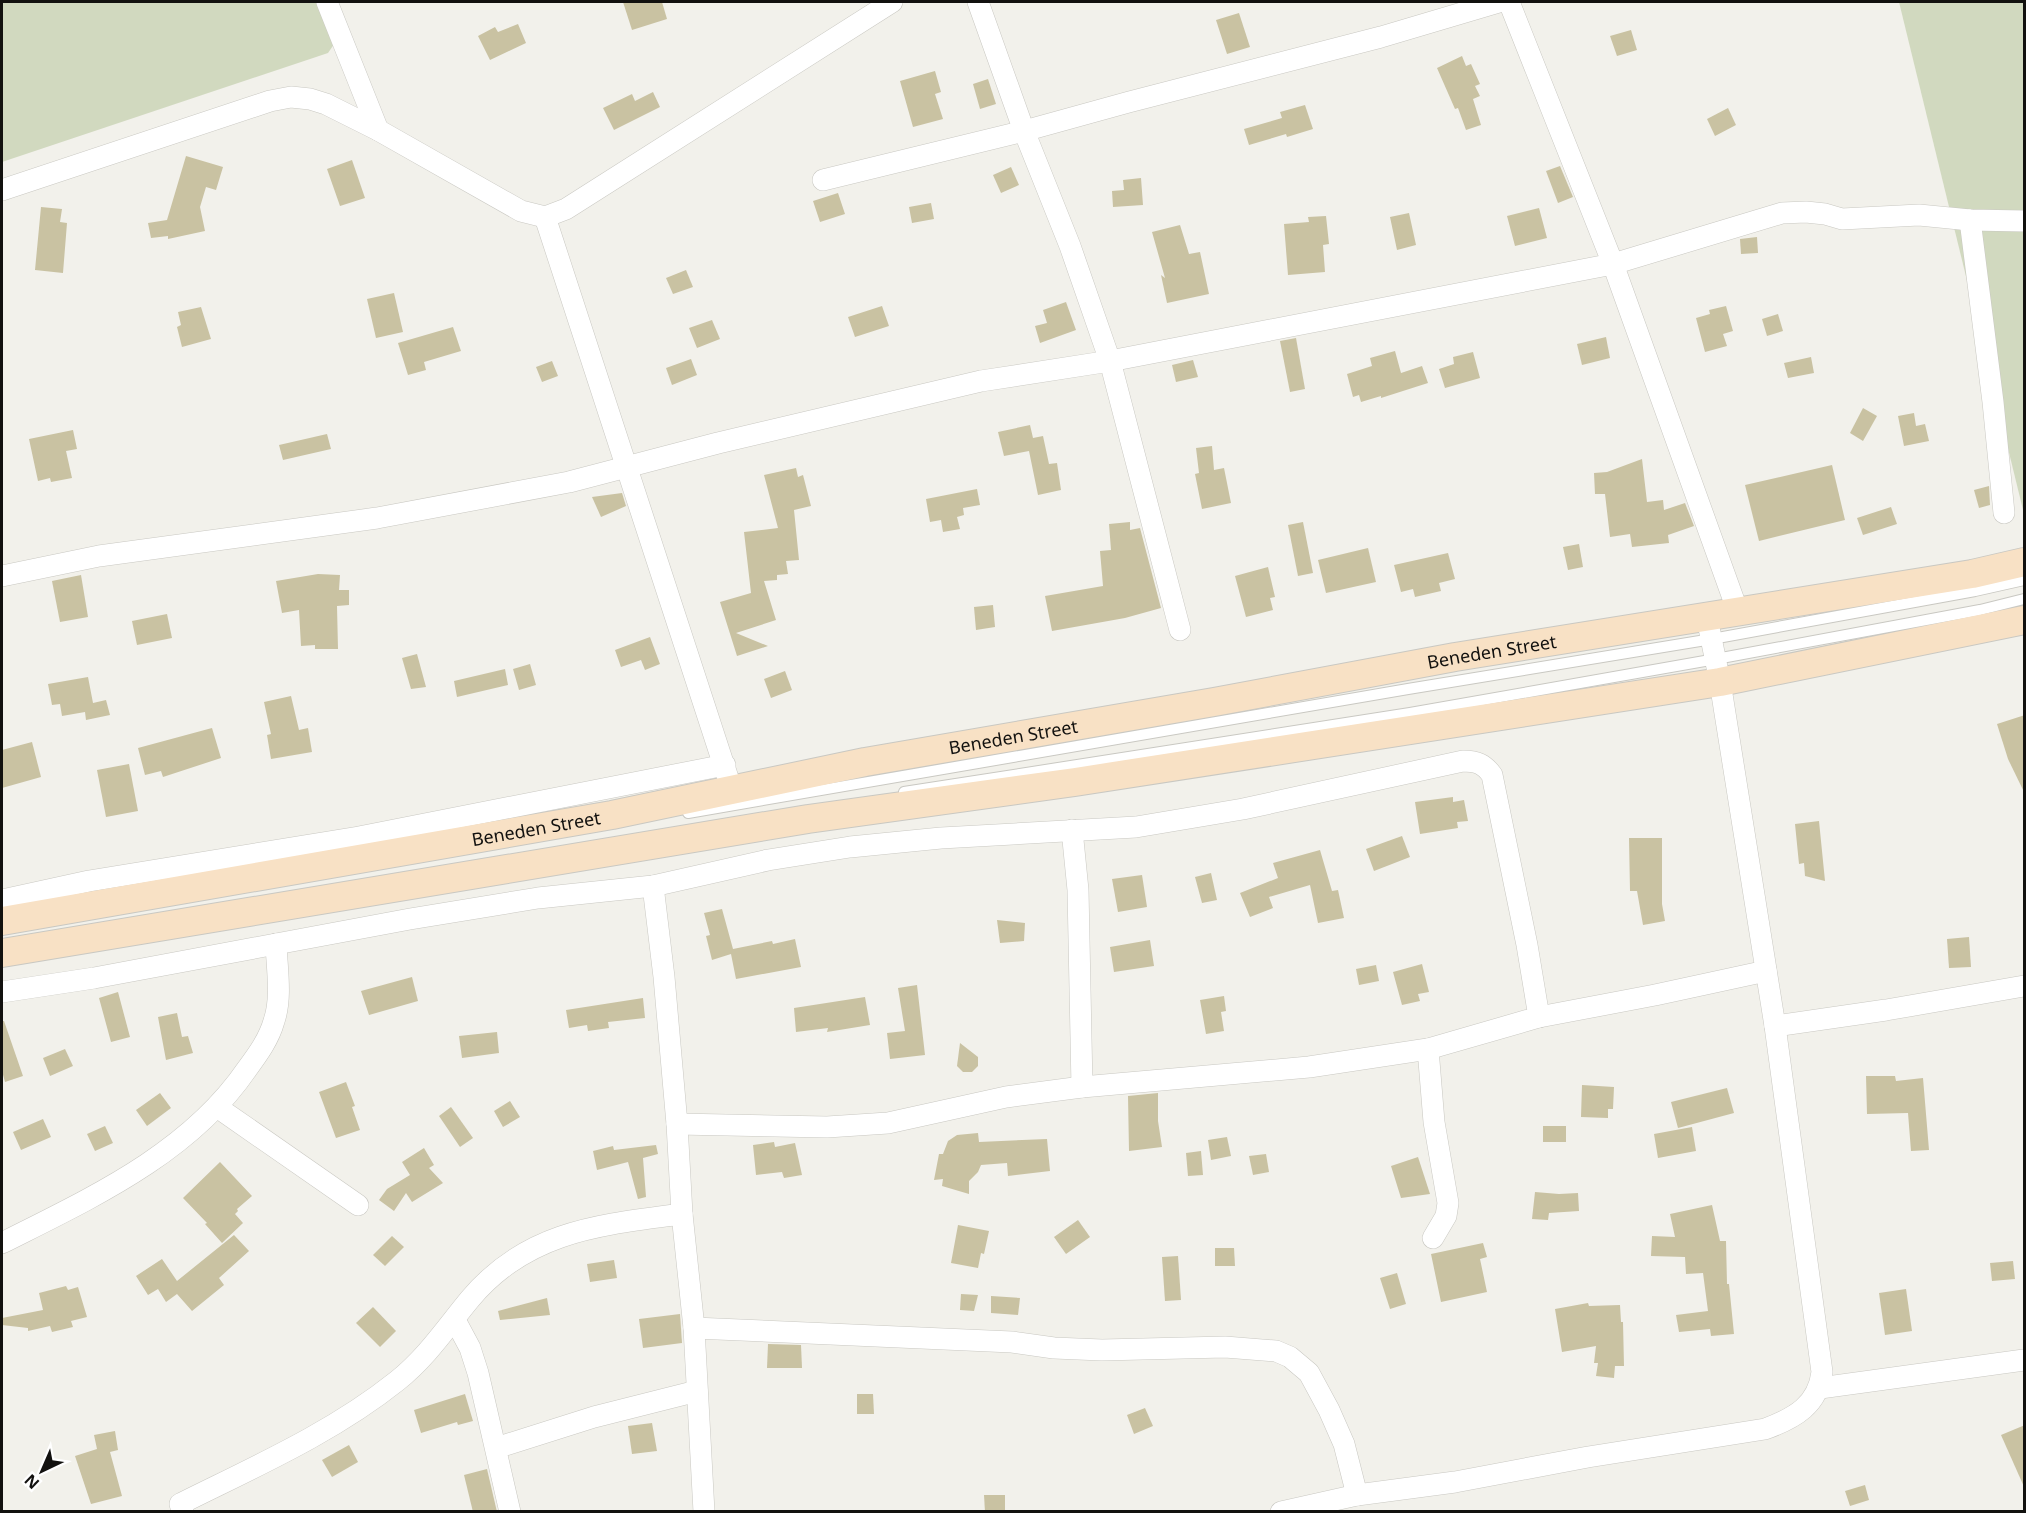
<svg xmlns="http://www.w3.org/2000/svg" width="2026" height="1513" viewBox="0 0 2026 1513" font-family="'Noto Sans',sans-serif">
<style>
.green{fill:#d1d9bf}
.building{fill:#c9c2a2}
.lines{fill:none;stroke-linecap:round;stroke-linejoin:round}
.lane-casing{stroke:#c9c8c2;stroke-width:12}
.street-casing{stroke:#c9c8c2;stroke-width:22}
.secondary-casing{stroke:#c9c8c2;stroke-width:30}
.lane{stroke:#fff;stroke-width:10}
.street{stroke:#fff;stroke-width:21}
.secondary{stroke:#f8e1c5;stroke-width:28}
.labels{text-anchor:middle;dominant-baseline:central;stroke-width:5;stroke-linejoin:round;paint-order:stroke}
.street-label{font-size:18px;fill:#12110f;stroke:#fff}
</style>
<rect width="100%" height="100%" fill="#f2f1eb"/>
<!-- green -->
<g class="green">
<path d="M2,2H325L339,37L328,53L2,162Z"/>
<path d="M1899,2H2024V514Z"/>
</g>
<!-- building -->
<g class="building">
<path d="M623,2H662L667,19L632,30Z"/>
<path d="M1239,13L1250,47L1227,54L1216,20Z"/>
<path d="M518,24L526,43L490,60L478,36L495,27L498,32Z"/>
<path d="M1631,30L1637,50L1617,56L1610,36Z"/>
<path d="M1462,56L1466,66L1471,64L1480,84L1475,86L1480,96L1473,99L1481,125L1466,130L1458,108L1455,109L1437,68Z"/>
<path d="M935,71L941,92L935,94L943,119L913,127L900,81Z"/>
<path d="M988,79L996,104L980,109L973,84Z"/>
<path d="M653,92L660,107L614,130L603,108L632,94L635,101Z"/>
<path d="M1305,105L1313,129L1287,137L1286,134L1249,145L1244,129L1282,118L1280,112Z"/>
<path d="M1728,108L1736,125L1715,136L1707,119Z"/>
<path d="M186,156L223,167L216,190L206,187L200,207L205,231L168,239V236L151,238L148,223L167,220Z"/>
<path d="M352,160L365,198L340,206L327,169Z"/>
<path d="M1560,166L1573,197L1558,203L1546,171Z"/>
<path d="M1011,167L1019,185L1001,193L993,175Z"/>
<path d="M1141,178L1143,205L1113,207L1112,191L1124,190L1123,180Z"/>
<path d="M838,193L845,214L820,222L813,201Z"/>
<path d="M931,203L934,219L912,223L909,207Z"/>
<path d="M41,207L62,209L60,222L67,223L63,273L35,270Z"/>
<path d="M1539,208L1547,238L1515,246L1507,216Z"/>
<path d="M1409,213L1416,245L1397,250L1390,217Z"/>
<path d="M1326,216L1329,244L1323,245L1325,272L1288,275L1284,224L1309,222L1308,217Z"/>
<path d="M1180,225L1189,254L1200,252L1209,294L1167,303L1161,275L1165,278L1152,232Z"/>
<path d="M1757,237L1758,253L1741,254L1740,239Z"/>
<path d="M686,270L693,287L673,294L666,278Z"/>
<path d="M394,293L403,332L376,338L367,299Z"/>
<path d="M1066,302L1076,330L1040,343L1035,326L1047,323L1043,310Z"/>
<path d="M882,306L889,326L855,337L848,317Z"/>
<path d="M1726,306L1733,331L1723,334L1727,346L1705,352L1696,318L1710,314L1709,310Z"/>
<path d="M201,307L211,339L182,347L177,327L181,325L178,312Z"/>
<path d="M1778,314L1783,331L1767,336L1762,319Z"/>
<path d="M712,320L720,339L697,348L689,328Z"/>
<path d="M453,327L461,351L424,362L426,370L408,375L398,343Z"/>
<path d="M1606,337L1610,358L1582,365L1577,344Z"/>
<path d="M1296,338L1305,389L1290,392L1280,341Z"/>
<path d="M1395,351L1401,373L1422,366L1428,383L1381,398V396L1361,402L1359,395L1353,397L1347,374L1372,366L1370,358Z"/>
<path d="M1473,352L1480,378L1445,388L1439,369L1454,364L1453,357Z"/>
<path d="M1811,357L1814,373L1788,378L1784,363Z"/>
<path d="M691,359L697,375L672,385L666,368Z"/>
<path d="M1193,360L1198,377L1176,382L1172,365Z"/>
<path d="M552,361L558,376L542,382L536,367Z"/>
<path d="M1863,408L1877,416L1863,441L1850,433Z"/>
<path d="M1914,413L1916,426L1925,424L1929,441L1904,446L1898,416Z"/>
<path d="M1030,425L1033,438L1043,436L1049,464L1057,463L1061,490L1038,495L1029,451L1004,456L998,432Z"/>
<path d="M73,430L77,449L66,451L72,478L51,482L50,478L38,481L29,439Z"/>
<path d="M327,434L331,449L283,460L279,445Z"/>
<path d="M1212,446L1214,470L1224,468L1231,503L1202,509L1195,474L1199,473L1196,448Z"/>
<path d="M1642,459L1647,502L1663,500L1664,510L1685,503L1694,526L1668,535L1669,543L1632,547L1630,534L1610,537L1605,494H1595L1594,473L1607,472Z"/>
<path d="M1832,465L1845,520L1759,541L1745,485Z"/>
<path d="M796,468L798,477L803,475L811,506L794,510L799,560L786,561L788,574L777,575V580L764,581L776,620L736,633L768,646L737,656L720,602L751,593L744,532L778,528L764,475Z"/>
<path d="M1989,486L1990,505L1979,508L1974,490Z"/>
<path d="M977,489L980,505L963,508L964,515L957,517L960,529L943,532L941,520L930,522L926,499Z"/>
<path d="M622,493L626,506L601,517L592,497Z"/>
<path d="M1891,507L1897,524L1863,535L1857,518Z"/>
<path d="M1130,522V530L1140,528L1161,608L1125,618L1052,631L1045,596L1103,586L1100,551L1111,550L1109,524Z"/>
<path d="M1303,522L1313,573L1298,576L1288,525Z"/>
<path d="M1579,544L1583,567L1568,570L1563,547Z"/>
<path d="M1368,548L1376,582L1326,593L1318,560Z"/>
<path d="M1448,553L1455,579L1439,583L1441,591L1415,597L1413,589L1401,592L1394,565Z"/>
<path d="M1268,567L1275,597L1270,598L1273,610L1246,617L1235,576Z"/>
<path d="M318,574L340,575L339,590H349V605L337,606L338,649H315V645L301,646L299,610L282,613L276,581Z"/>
<path d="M81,575L88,617L60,622L52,581Z"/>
<path d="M993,605L995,627L976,630L974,607Z"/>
<path d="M167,614L172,638L137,645L132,621Z"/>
<path d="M650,637L660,664L645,670L641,660L621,667L615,650Z"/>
<path d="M417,654L426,687L411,689L402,658Z"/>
<path d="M530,664L536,685L519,690L513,669Z"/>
<path d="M505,669L508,685L457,697L454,681Z"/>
<path d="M785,671L792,690L771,698L764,679Z"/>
<path d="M88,677L93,703L106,700L110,715L86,720L85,712L62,716L60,704L52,705L48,684Z"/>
<path d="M291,696L299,730L308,728L312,752L271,759L267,735L271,734L264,702Z"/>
<path d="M2025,715V794L2008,759L1997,724Z"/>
<path d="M212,728L221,758L163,777L161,771L145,775L138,748Z"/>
<path d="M32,742L41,777L2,788V750Z"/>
<path d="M129,764L138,811L106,817L97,770Z"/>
<path d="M1453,797V802L1464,800L1468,821L1457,822L1458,828L1420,834L1415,802Z"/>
<path d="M1819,821L1825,881L1805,876L1804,863L1799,864L1795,824Z"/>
<path d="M1402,836L1410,857L1374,871L1366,849Z"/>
<path d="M1629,838H1662V904L1665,921L1643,925L1637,891H1630Z"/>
<path d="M1320,850L1332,891L1338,890L1344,918L1318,923L1310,885L1269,897L1273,908L1250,917L1240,893L1278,878L1273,863Z"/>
<path d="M1211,873L1217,900L1202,903L1195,877Z"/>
<path d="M1142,875L1147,907L1118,912L1112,879Z"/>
<path d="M722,909L733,949L772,941L773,944L795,939L801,967L736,979L731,954L712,960L706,936L710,935L704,913Z"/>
<path d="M997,920L1025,923L1024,941L1000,943Z"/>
<path d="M1969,937L1971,967L1949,968L1947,939Z"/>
<path d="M1150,940L1154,966L1114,972L1110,947Z"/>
<path d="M1422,964L1429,992L1418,994L1420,1001L1402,1005L1393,972Z"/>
<path d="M1376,965L1379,981L1359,985L1356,969Z"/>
<path d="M412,977L418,1001L369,1015L361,991Z"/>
<path d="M917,985L925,1055L890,1059L887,1033L905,1031L898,988Z"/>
<path d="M118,992L130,1037L111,1042L99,998Z"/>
<path d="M1224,996L1226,1011L1221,1012L1224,1031L1206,1034L1200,1000Z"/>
<path d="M865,997L870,1025L827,1032L828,1028L796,1032L794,1008Z"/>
<path d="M643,998L645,1018L608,1022L609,1028L588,1031L587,1025L569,1028L566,1010Z"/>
<path d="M177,1013L182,1037L188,1036L193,1053L166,1060L158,1017Z"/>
<path d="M2,1021H4L23,1076L5,1082L2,1071Z"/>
<path d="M497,1032L499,1053L462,1058L459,1036Z"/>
<path d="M960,1043L978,1057V1066L972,1072H963L957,1066Z"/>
<path d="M65,1049L73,1066L50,1076L43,1058Z"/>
<path d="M1866,1076H1895L1896,1081L1923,1078L1929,1150L1911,1151L1908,1113L1867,1114Z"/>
<path d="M346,1082L355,1106L352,1107L360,1130L336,1138L319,1092Z"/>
<path d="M1582,1085L1614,1087L1613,1109H1608V1118L1581,1117Z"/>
<path d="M1727,1088L1734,1113L1678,1128L1671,1102Z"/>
<path d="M160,1093L171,1108L147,1126L136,1110Z"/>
<path d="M1158,1093V1121L1162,1147L1129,1151L1128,1096Z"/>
<path d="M510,1101L520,1117L503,1127L494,1111Z"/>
<path d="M451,1107L473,1138L460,1147L439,1116Z"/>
<path d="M43,1119L51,1137L21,1150L13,1132Z"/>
<path d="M105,1126L113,1143L95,1151L87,1134Z"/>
<rect x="1543" y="1126" width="23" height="16"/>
<path d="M1692,1127L1696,1151L1658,1158L1654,1134Z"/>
<path d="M978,1133L979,1142L1047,1139L1050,1171L1008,1176L1007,1163L981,1165L978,1172L969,1181V1194L942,1186L943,1179L934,1180L939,1154H943L948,1141L957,1135Z"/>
<path d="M1227,1137L1231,1156L1211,1160L1208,1140Z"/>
<path d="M774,1142L775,1147L795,1143L802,1175L784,1178L782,1172L756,1175L753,1145Z"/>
<path d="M656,1145L658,1154L643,1158L646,1197L638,1199L628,1162L597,1170L593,1151L613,1146L614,1150Z"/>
<path d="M424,1148L434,1165L429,1168L443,1183L412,1202L406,1193L394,1211L379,1200L387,1189L410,1175L402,1162Z"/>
<path d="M1201,1151L1203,1175L1188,1176L1186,1153Z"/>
<path d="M1266,1154L1269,1172L1253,1175L1249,1156Z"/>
<path d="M1418,1157L1430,1194L1401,1198L1391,1166Z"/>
<path d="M220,1162L252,1196L237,1209L238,1211L235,1214L243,1223L222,1243L205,1224L207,1223L183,1198Z"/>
<path d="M1535,1192L1559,1194L1578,1193L1579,1211L1549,1213L1548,1220L1532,1219Z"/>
<path d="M1712,1205L1720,1241H1726L1727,1284H1729L1734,1334L1711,1336L1710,1329L1679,1332L1676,1315L1708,1311L1703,1273L1686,1274L1685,1257L1651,1256L1652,1236L1675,1237L1670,1214Z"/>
<path d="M1078,1220L1090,1237L1066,1254L1054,1237Z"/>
<path d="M958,1225L989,1231L984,1254L981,1253L978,1268L951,1263Z"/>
<path d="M234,1235L249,1251L219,1278L224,1285L192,1311L177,1294L166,1302L158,1289L148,1295L136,1276L162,1259L177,1281Z"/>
<path d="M392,1236L404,1247L385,1266L373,1255Z"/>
<path d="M1483,1243L1487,1257L1480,1259L1487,1292L1441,1302L1431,1254Z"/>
<path d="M1215,1248H1234L1235,1266H1215Z"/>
<path d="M1178,1256L1181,1300L1165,1301L1162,1257Z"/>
<path d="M614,1260L617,1278L590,1282L587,1264Z"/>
<path d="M2013,1261L2015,1279L1992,1281L1990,1263Z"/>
<path d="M1397,1273L1406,1304L1390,1309L1380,1278Z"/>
<path d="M66,1286L68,1290L78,1287L87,1317L71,1321L73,1327L52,1332L50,1326L28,1331V1328L2,1325V1318L43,1310L39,1293Z"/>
<path d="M1906,1289L1912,1331L1885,1335L1879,1293Z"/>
<path d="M961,1294L978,1295L974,1311L960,1310Z"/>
<path d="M991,1296L1020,1298L1018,1315L991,1313Z"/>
<path d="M547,1298L550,1315L500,1320L498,1311Z"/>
<path d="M1588,1303L1589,1306L1620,1305L1621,1322H1623L1624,1366H1615L1614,1378L1596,1376L1598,1363H1594L1596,1346L1562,1352L1555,1309Z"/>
<path d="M373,1307L396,1331L380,1347L356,1323Z"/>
<path d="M680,1314L682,1343L643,1348L639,1319Z"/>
<path d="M768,1344L801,1345L802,1368H767Z"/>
<path d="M465,1394L473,1421L458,1425L457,1422L421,1433L414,1410Z"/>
<path d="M857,1394H873L874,1414H857Z"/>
<path d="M1145,1408L1153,1426L1134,1434L1127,1415Z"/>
<path d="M652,1423L657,1451L632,1454L628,1426Z"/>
<path d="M2025,1425V1489L2001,1435Z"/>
<path d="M115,1431L118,1450L110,1452L122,1496L91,1504L75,1456L97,1449L94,1435Z"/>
<path d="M349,1445L358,1462L332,1477L322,1460Z"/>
<path d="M487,1469L497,1512H473L464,1475Z"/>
<path d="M1865,1485L1869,1500L1850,1506L1845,1491Z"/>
<path d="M984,1495H1005V1512H985Z"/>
</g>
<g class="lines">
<!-- lane casing -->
<g class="lane-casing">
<g id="lane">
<path d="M904,792L1410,713L1716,659L1980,610L2024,599"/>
<path d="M688,813L1408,689L1712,639L1975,591L2024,580"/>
</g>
</g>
<!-- street casing -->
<g class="street-casing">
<g id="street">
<path d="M327,2L378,130"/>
<path d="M978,2L1024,131L1070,246L1110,361L1180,630"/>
<path d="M1509,2L1613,264L1738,612"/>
<path d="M823,180L1024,131L1129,102L1381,37L1499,2"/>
<path d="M2,190L270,101L291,97L310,99L326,104L378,130L521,211L545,217L566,209L892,2"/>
<path d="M545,217L728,778"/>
<path d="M1970,220L1993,402L2004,513"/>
<path d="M2,576L99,556L377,518L569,482L718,443L981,381L1110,361L1613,264L1782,213L1806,212L1825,214L1842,219L1919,215L1970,220L2024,221"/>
<path d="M1072,830L1078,890L1082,1087"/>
<path d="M653,886L664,977L677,1124L682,1214L694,1328L704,1512"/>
<path d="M2,900L89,881L359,837L725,765"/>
<path d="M2,992L94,978L410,919L538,898L653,886L768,860L850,847L941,838L1136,827L1243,809L1463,761C1477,761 1484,764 1492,775L1527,945L1539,1017"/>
<path d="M1775,1026L1886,1010L2024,986"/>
<path d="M1428,1049L1434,1122L1448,1203L1446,1216L1433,1238"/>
<path d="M217,1107L358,1205"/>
<path d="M677,1124L827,1127L888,1123L1006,1097L1082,1087L1309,1067L1428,1049L1539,1017L1655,995L1766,971"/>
<path d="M2,1243C91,1198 189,1154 247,1069C258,1054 269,1039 274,1021C282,998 277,969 276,944"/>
<path d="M455,1320L470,1348L478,1373L510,1512"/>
<path d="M694,1328L1012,1342L1054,1348L1102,1350L1225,1347L1276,1351L1290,1357L1309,1373L1329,1410L1344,1444L1357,1495"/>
<path d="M1820,1388L2024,1360"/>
<path d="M496,1448L594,1417L697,1391"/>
<path d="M183,1512L180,1504C254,1467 332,1433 397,1381C427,1357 446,1328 470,1299C527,1231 599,1225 682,1214"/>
<path d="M1281,1512L1357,1495L1455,1482L1588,1457L1765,1429C1795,1418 1818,1405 1822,1372L1775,1026L1720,682L1707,618"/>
</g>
</g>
<!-- secondary casing -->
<g class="secondary-casing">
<g id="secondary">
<path id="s1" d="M2,921L612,815L865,762L1214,702L1455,657L1972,574L2024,562"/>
<path d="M2,953L808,819L1075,782L1720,682L2024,620"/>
</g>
</g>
<!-- lane -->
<use href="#lane" class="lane"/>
<!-- street -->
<use href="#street" class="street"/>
<!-- secondary -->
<use href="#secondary" class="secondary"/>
</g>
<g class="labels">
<!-- street labels -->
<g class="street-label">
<text stroke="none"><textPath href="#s1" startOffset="1514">Beneden Street</textPath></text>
<text stroke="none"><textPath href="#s1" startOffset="1028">Beneden Street</textPath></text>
<text stroke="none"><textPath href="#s1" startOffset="542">Beneden Street</textPath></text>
</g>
</g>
<!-- border -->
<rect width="2026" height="1513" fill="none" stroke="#12110f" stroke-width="6"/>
<!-- north arrow -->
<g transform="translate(42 1471) rotate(224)" stroke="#ffffff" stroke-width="4.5" paint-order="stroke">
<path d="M0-4.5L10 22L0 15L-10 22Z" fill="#12110f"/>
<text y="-9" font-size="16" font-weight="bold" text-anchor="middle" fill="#12110f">N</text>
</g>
</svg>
